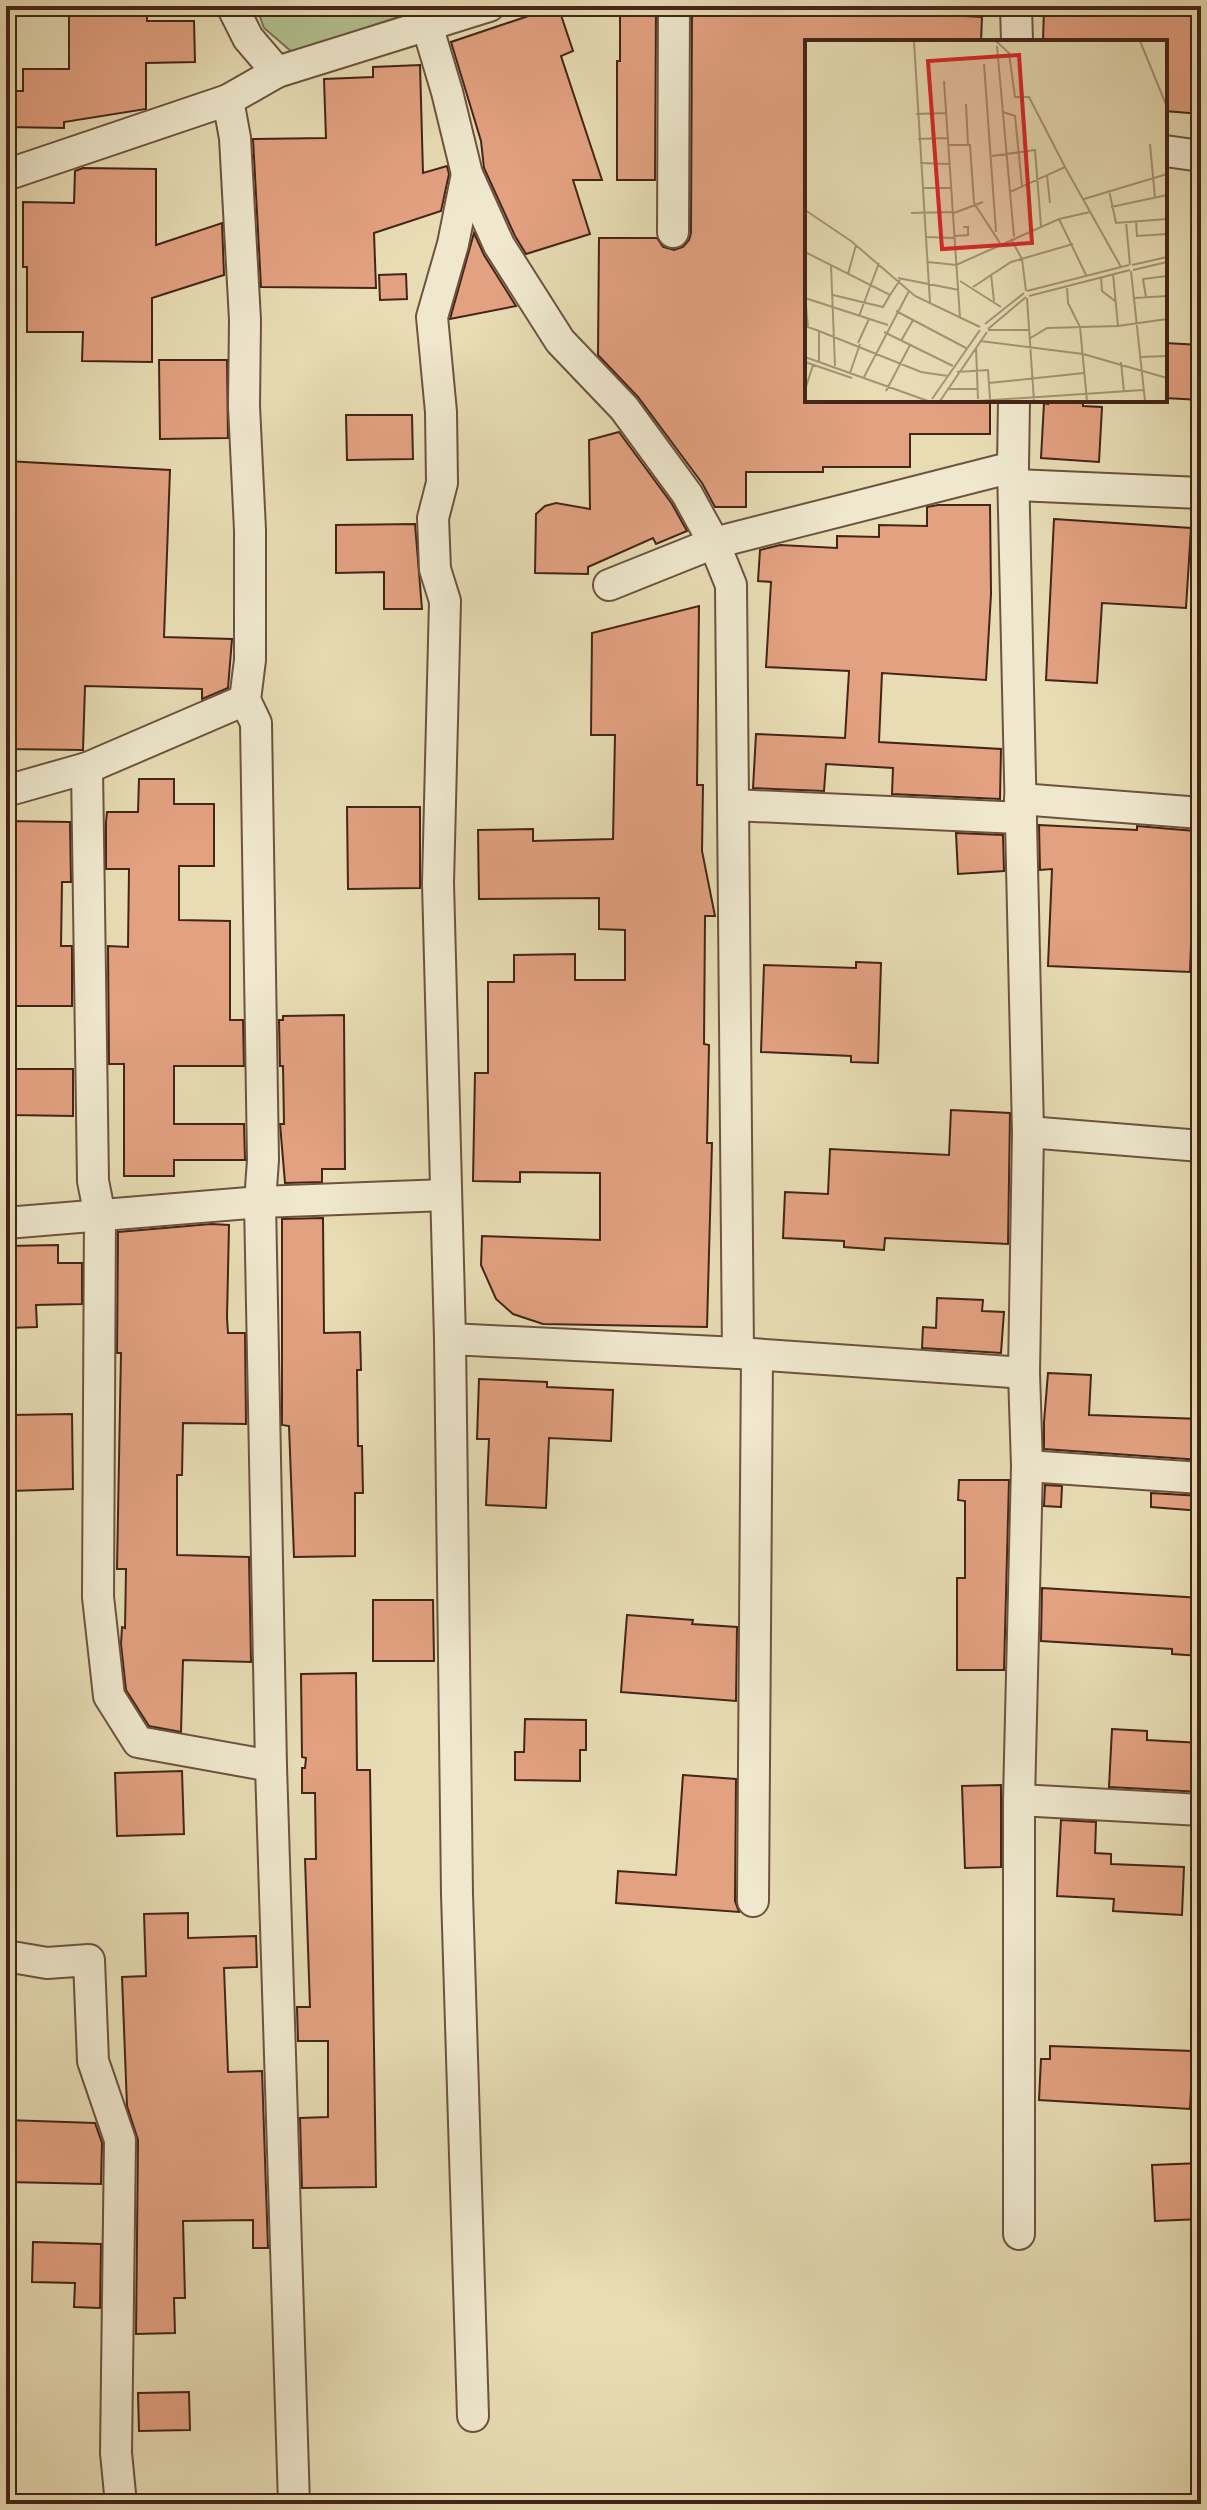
<svg xmlns="http://www.w3.org/2000/svg" width="1207" height="2510" viewBox="0 0 1207 2510" font-family="'Sorts Mill Goudy',serif">
<style>
.green{fill:#b2c18f;stroke:#7b7353;stroke-width:2}
.building{fill:#e2a181;stroke:#442517;stroke-width:2}
.lines{fill:none;stroke-linecap:round;stroke-linejoin:round}
.minor-casing{stroke:#6d533e;stroke-width:34}
.minor{stroke:#efe8ce;stroke-width:30}
.inset-road{fill:none;stroke:#a69375;stroke-width:2}
.view{fill:#d62828;fill-opacity:0.15;stroke:#d62828;stroke-width:4}
.inset-edge{fill:none;stroke:#442517;stroke-width:4}
</style>
<rect width="100%" height="100%" fill="#e7dcb4"/>
<filter id="stains"><feTurbulence type="fractalNoise" baseFrequency=".0025" numOctaves="4"/><feColorMatrix values="0 0 0 0 .2 0 0 0 0 .09 0 0 0 0 .02 0 0 0 .5 -.17"/></filter>
<radialGradient id="worn" r=".72"><stop offset=".6" stop-color="#630" stop-opacity="0"/><stop offset="1" stop-color="#630" stop-opacity=".3"/></radialGradient>
<!-- green -->
<path class="green" d="M256,6H432L292,52L264,28Z"/>
<!-- building -->
<g class="building">
<path d="M69,6H147V21H194L195,62L146,63V109L64,122V128L6,127V91H23V69H69Z"/>
<path d="M558,6L573,51L561,56L602,180H573L590,234L526,254L515,236L484,168L481,141L451,42Z"/>
<path d="M620,6H656L655,180H617V61H620Z"/>
<path d="M692,6H948L947,15L982,17L981,42H807V400H990V434H910V467H823V472H746V507H715L702,483L638,397L598,355L599,238H657L663,247L674,250L683,247L689,240L691,233Z"/>
<path d="M1044,6H1201V114L1165,111V42H1043Z"/>
<path d="M420,65L423,173L447,166L449,174L441,211L374,233L376,288L261,287L253,139L326,138L324,79L373,77V67Z"/>
<path d="M83,168L156,169V245L222,223L224,275L152,298V362L82,361L83,332H27V267H23V202L74,203L75,171Z"/>
<path d="M474,233L484,255L516,306L450,319Z"/>
<path d="M406,274L407,299L380,300L379,275Z"/>
<path d="M1165,343L1201,345V400L1165,398Z"/>
<path d="M159,360H227L228,438L160,439Z"/>
<path d="M1048,400H1083V406L1102,407L1099,462L1041,458L1044,403L1048,404Z"/>
<path d="M346,415H412L413,459L347,460Z"/>
<path d="M619,432L672,504L687,531L656,544L653,538L588,567V574L535,573L536,514L545,506L556,503L590,509L589,440Z"/>
<path d="M6,461L170,470L164,637L232,639L228,688L202,699V689L85,686L83,750L6,749Z"/>
<path d="M938,505H990L991,594L986,680L882,673L879,742L1001,749L1000,799L892,794L893,768L826,764L824,791L753,788L756,734L845,738L849,671L766,667L771,582L758,581L760,550L780,545L837,548V536L879,537V525L927,526V507Z"/>
<path d="M1054,519L1191,528L1186,608L1102,603L1097,683L1046,680Z"/>
<path d="M415,524L422,609H384V572L336,573V525Z"/>
<path d="M699,606L697,785H703L702,851L715,916H705L704,1044L709,1045L707,1143H712L707,1327L543,1324L513,1314L496,1299L481,1265L482,1236L600,1240V1173L520,1172V1182L473,1181L475,1073H488V982H514V955L575,954V980H625V930L599,929V898L479,899L478,830L533,829V841L613,839L615,735H591L592,633Z"/>
<path d="M139,779H174V804H214V866H179V920L230,921V1020H243L244,1066H174V1124H244L245,1160H174V1176H124V1064H109L108,946L128,947L129,869H106V822L107,812H138Z"/>
<path d="M347,807H420V888L348,889Z"/>
<path d="M6,821L70,822L71,882H62L61,946H72V1006H13V943H6Z"/>
<path d="M1039,825L1137,830V826L1195,831L1190,972L1048,966L1052,869L1040,870Z"/>
<path d="M956,833L1003,835L1004,871L958,874Z"/>
<path d="M856,962L881,963L878,1063L851,1062V1056L761,1052L764,965L856,968Z"/>
<path d="M344,1015L345,1169H322V1182L285,1183L280,1124H284L283,1066H280L279,1020H283V1016Z"/>
<path d="M11,1069H73V1116L10,1115Z"/>
<path d="M951,1110L1010,1113L1008,1244L885,1238L884,1250L844,1247V1241L783,1238L785,1192L828,1194L830,1149L949,1155Z"/>
<path d="M323,1218L324,1333L360,1332L361,1370H357L358,1446H362L363,1493H355V1556L294,1557L289,1426L282,1425V1219Z"/>
<path d="M211,1224L229,1225L227,1318L228,1333H245L246,1424L183,1423L182,1475H177V1555L249,1557L251,1662L183,1660L181,1732L149,1726L126,1690L121,1644L122,1627L125,1628L126,1569H117L121,1353H117L118,1232Z"/>
<path d="M58,1245V1263H82V1304L36,1305L37,1327L7,1328L6,1246Z"/>
<path d="M937,1298L983,1300L982,1311L1004,1312L1001,1353L922,1348L923,1327L936,1328Z"/>
<path d="M1048,1373L1091,1375L1089,1415L1201,1419V1460L1044,1449V1422Z"/>
<path d="M479,1379L547,1382V1387L613,1390L611,1441L549,1438L546,1508L486,1505L489,1439H477Z"/>
<path d="M72,1414L73,1489L10,1491L9,1415Z"/>
<path d="M959,1480H1009L1004,1670H957V1578H965V1501L958,1500Z"/>
<path d="M1045,1485L1062,1486L1061,1507L1044,1506Z"/>
<path d="M1151,1493L1201,1496V1511L1151,1507Z"/>
<path d="M1042,1588L1201,1598V1656L1172,1654V1649L1041,1641Z"/>
<path d="M373,1600H433L434,1661H373Z"/>
<path d="M627,1615L693,1620L692,1624L737,1627L736,1701L621,1692Z"/>
<path d="M356,1673L357,1770H370L376,2187L302,2188L300,2118L328,2117V2041H298L297,2007H310L305,1859H316L315,1793H302V1768H305L306,1758L302,1757L301,1674Z"/>
<path d="M525,1719L586,1720V1750H580V1781L515,1780V1752H524Z"/>
<path d="M1112,1729L1147,1731V1740L1201,1743V1792L1109,1787Z"/>
<path d="M182,1771L184,1834L117,1836L115,1773Z"/>
<path d="M683,1775L736,1779L735,1901L739,1912L616,1903L618,1871L676,1875Z"/>
<path d="M1001,1785V1867L965,1868L962,1786Z"/>
<path d="M1061,1820L1096,1822L1095,1853L1111,1854V1864L1184,1867L1182,1915L1113,1911L1114,1899L1057,1896Z"/>
<path d="M188,1913V1938L256,1936L257,1967L224,1968L228,2072L262,2071L268,2248H253V2220L183,2221L185,2298H174L175,2333L136,2334L138,2140L127,2106L122,1977L146,1976L144,1914Z"/>
<path d="M1050,2046L1193,2051L1190,2109L1039,2100L1041,2059H1050Z"/>
<path d="M6,2120L95,2123L102,2143L101,2184L6,2182Z"/>
<path d="M1201,2163V2219L1155,2221L1152,2165Z"/>
<path d="M33,2242L101,2244L100,2308L74,2307L75,2283L32,2282Z"/>
<path d="M189,2392L190,2430L139,2431L138,2393Z"/>
</g>
<g class="lines">
<!-- minor casing -->
<g class="minor-casing">
<g id="minor">
<path d="M232,6L248,38L277,72"/>
<path d="M1016,6L1017,42"/>
<path d="M427,25L447,92L467,174L499,245L560,341L624,408L687,494L714,543L731,585L738,1353L1024,1373"/>
<path d="M228,100L235,138L245,320L244,406L250,530V660L245,700L256,723L263,1160L260,1202L271,1766L294,2504"/>
<path d="M1165,151L1201,156"/>
<path d="M467,174L453,244L432,317L441,412L442,483L433,518L435,569L445,601L438,883L450,1339L457,1894L473,2416"/>
<path d="M6,175L228,100L277,72L489,6"/>
<path d="M673,232L674,6"/>
<path d="M1014,400L1013,467L1028,1132L1024,1373L1027,1466L1019,1800V2234"/>
<path d="M1014,485L1201,493"/>
<path d="M609,585L714,543L1013,467"/>
<path d="M87,768L93,1181L100,1216L98,1597L109,1696L138,1742L271,1766"/>
<path d="M6,791L87,768L245,700"/>
<path d="M1020,799L1201,813"/>
<path d="M733,805L1021,818"/>
<path d="M1028,1132L1201,1146"/>
<path d="M6,1223L260,1202L446,1195"/>
<path d="M450,1339L738,1353"/>
<path d="M1027,1466L1201,1478"/>
<path d="M1019,1800L1201,1810"/>
<path d="M753,1901L757,1355"/>
<path d="M6,1956L47,1963L89,1960L93,2061L120,2140L116,2453L121,2504"/>
</g>
</g>
<!-- minor -->
<use href="#minor" class="minor"/>
</g>
<!-- overview -->
<g transform="translate(805 40)">
<rect width="362" height="362" fill="#e7dcb4"/>
<path class="inset-road" d="M109,1L125,263M191,1L204,13L210,57H224L260,127M335,1L362,67M192,6L209,197M179,24L191,192M139,41L155,278M161,64L163,105M198,72L210,76L217,146M111,74L141,73M113,99L142,98M345,104L350,158M143,105H165L169,163L195,203M187,116L230,110L236,186M115,123L144,124M242,135L245,163M117,148H146M304,150L311,183L362,179M205,152L260,127L316,227M279,159L362,134M306,167L362,155M0,170L46,201L110,256L175,287M106,173L148,172M149,173L178,162M254,179L285,172M331,181L332,196L362,194M321,182L325,225M150,196L163,195V187H158M120,197L150,198M206,199L217,219L221,251M0,212L85,255L95,240M123,222L151,225L254,179L281,235M26,225L30,326M327,225L362,217M328,230L362,222M326,231L340,361M43,234L51,205M186,234L189,261M296,237L297,251L310,261M93,238L154,250M155,241L196,267M168,247L206,222L268,204M222,251L324,225M28,255L78,267L85,255M0,256L3,287M224,256L325,230M341,257L338,239L362,236M0,258L83,285M222,258L229,361M329,258L362,256M91,271L161,308M54,276L74,223M180,284L219,253M0,286L14,291V321M313,286L362,279M183,289L221,257M183,290H224M14,291L116,332L143,336M79,292L148,326M224,299L242,288L275,287L263,263L262,246M96,301L108,280M175,301L278,314L362,338M53,303L64,279M171,308L173,359M0,317L123,361M335,317L362,316M0,322L47,338M316,322L319,352M152,332L183,330L185,359M45,333L55,304M59,337L104,251M184,343L279,333M142,349H172M0,350L8,325M81,351L105,305M127,359L175,290M135,361L182,292M173,361L338,350M282,361L275,287L313,286L308,234"/>
<path class="view" d="M214,15L227,203L137,209L123,21Z"/>
<rect width="362" height="362" class="inset-edge"/>
</g>
<!-- margin -->
<rect width="1207" height="2510" fill="none" stroke="#e7dcb4" stroke-width="32"/>
<rect x="8" y="8" width="1191" height="2494" fill="none" stroke="#442517" stroke-width="4"/>
<rect x="16" y="16" width="1175" height="2478" fill="none" stroke="#442517" stroke-width="2"/>
<rect width="100%" height="100%" filter="url(#stains)"/>
<rect width="100%" height="100%" fill="url(#worn)"/>
</svg>
